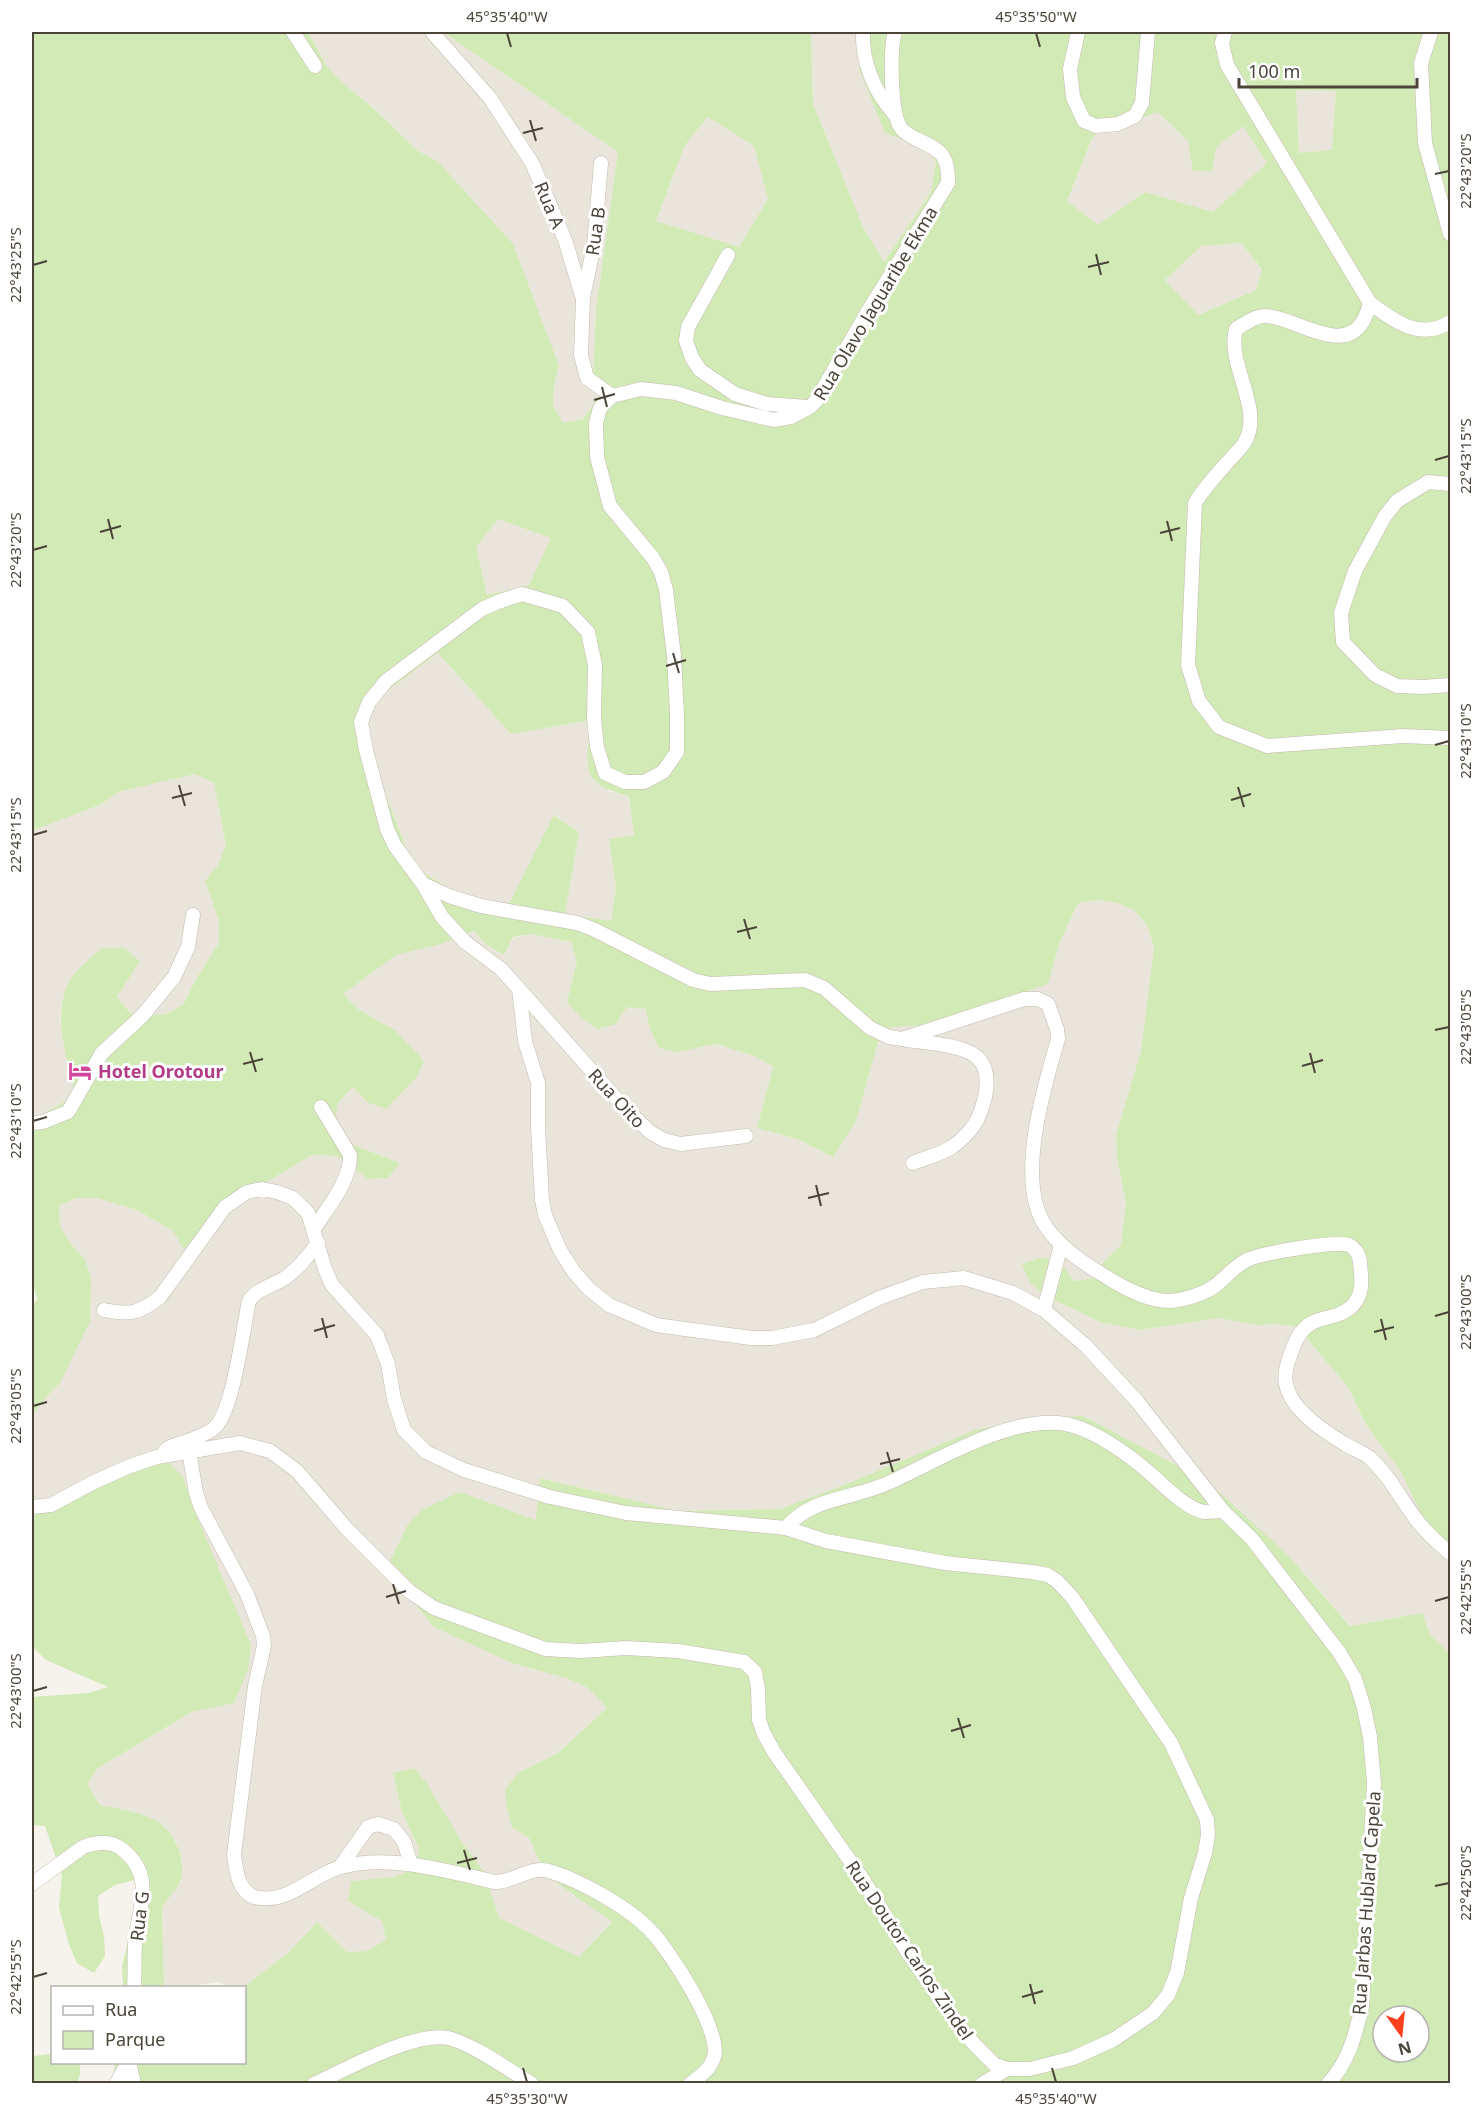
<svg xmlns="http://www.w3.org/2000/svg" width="1482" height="2115" viewBox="0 0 1482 2115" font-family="'Noto Sans',sans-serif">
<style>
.residential{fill:#eae5da}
.green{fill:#d2eab5;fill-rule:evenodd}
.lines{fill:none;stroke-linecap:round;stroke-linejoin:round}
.minor-casing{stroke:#c2bbae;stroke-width:15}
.minor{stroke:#fff;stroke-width:14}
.ticks{fill:none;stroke:#4b4439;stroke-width:2}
.labels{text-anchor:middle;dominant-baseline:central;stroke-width:6;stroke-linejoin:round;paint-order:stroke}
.street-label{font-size:18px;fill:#4b4439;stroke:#fff}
.hotel-label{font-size:18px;font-weight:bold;fill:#b23c85;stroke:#fff;text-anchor:start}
.neatline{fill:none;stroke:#4b4439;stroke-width:2}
.ticks-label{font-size:15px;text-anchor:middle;fill:#4b4439}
</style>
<rect width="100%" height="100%" fill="#f6f3ec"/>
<!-- residential -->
<g class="residential">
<path d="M308,32H443L618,152L596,309L593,376L605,387L583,419L563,423L553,405L554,385L559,366L437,161L418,151L373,108L340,81L326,65Z"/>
<path d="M811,32H860L936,162L931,192L884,262L863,227L813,104Z"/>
<path d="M1296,90L1336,91L1333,150L1299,153Z"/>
<path d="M1158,112L1188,141L1215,147L1243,126L1267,163L1213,212L1145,192L1098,225L1067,201L1092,138L1098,133Z"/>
<path d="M708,117L754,146L768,199L739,248L656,221L683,150L688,141Z"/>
<path d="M1241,243L1262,270L1256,290L1198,315L1165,280L1201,245Z"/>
<path d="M498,519L552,537L529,585L487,595L476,547Z"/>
<path d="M438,653L511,734L592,720L608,791L629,796L634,835L609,839L616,888L611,921L565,914L579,832L555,815L509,904H499L456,893L420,870L408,853L365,740L368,710L383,694Z"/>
<path d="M195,774L214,783L226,845L218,865L205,881L219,921V943L197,977L183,1005L164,1015L130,1013L117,997L139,961L62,997L60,1019L75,1095L42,1115L32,1116V831L102,804L118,792Z"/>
<path d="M1097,900L1117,903L1134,910L1147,925L1154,947L1141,1051L1116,1135L1117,1158L1126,1202L1121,1245L1105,1260L1094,1278L1074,1281L1062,1265L1023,1264L1030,1283L1046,1296L1100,1322L1140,1330L1219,1318L1257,1325L1277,1324L1297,1327L1348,1387L1365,1423L1401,1472L1429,1530L1450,1548V1654L1430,1635L1421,1613L1351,1626L1288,1555L849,1483L780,1509L678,1511L540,1478L537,1520L512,1663L569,1679L588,1688L607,1708L558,1753L518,1773L512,1827L529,1838L546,1875L612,1921L579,1958L498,1918L484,1872L460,1839L414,1768L393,1773L402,1812L419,1849L413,1869L395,1877L352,1881L348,1900L382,1921L386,1940L367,1951L347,1952L317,1922L289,1952L244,1987H229L219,1982L199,1985L198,1987H164L162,1908L168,1897L181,1882L182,1859L175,1840L145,1815L100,1805L87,1785L98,1768L193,1712L234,1702L194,1510L183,1477L52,1508L32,1516V1416L46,1397L60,1383L84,1258L70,1243L60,1226L59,1205L77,1198H97L137,1210L173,1231L249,1187L268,1181L312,1155L337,1156L368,1179L388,1178L400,1163L343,1141L334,1123L338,1103L353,1087L367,1102L396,1031L359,1010L343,994L396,955L438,945L474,931L487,945L504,955L513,938L532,934L571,942L577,961L567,1002L616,1024L627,1006L647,1010L650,1029L678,1052L716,1044L755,1056L773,1067L757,1128L797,1139L833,1157L856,1121L878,1042L891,1027L932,1025L1048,984L1059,944L1078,903Z"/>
</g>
<!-- green -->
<g class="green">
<path d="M32,32H308L326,65L340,81L373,108L418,151L437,161L513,244L559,366L554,385L553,405L563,423L583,419L605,387L593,376L596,309L618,152L443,32H811L813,104L863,227L884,262L931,192L936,162L926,147L885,133L859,69L860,32H1450V1548L1429,1530L1401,1472L1365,1423L1348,1387L1297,1327L1277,1324L1257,1325L1219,1318L1140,1330L1100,1322L1046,1296L1030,1283L1022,1264L1043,1257L1062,1265L1074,1281L1093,1278L1105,1260L1121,1245L1126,1202L1117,1158L1116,1135L1141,1051L1154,947L1147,925L1134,910L1117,903L1097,900L1078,903L1059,944L1048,984L932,1025L891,1027L878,1042L856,1121L833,1157L797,1139L757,1128L773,1067L755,1056L716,1044L678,1052L659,1048L650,1029L646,1009L627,1007L616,1024L597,1029L581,1017L567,1002L577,961L571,942L532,934L513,937L504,955L487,945L474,931L438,945L396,955L343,994L359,1010L396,1031L424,1061L416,1078L386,1109L367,1102L353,1087L338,1103L334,1123L343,1141L400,1163L388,1178L368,1179L337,1156L312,1155L268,1181L249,1187L184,1249L173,1231L137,1210L97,1198H77L59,1205L60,1226L70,1243L84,1258L91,1277L90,1321L60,1383L46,1397L32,1416V1307L37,1299L32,1278V1116L42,1115L75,1095C68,1058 49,1012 72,977C80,966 92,957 102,948H124L140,961L117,997L130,1013L164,1015L183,1005L197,977L219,943V921L205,881L218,865L226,845L214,783L195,774L118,792L102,804L32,831ZM1296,90L1336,91L1332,150L1299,153ZM1158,112L1188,141L1193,171H1212L1216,147L1243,126L1267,163L1213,212L1145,192L1098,225L1067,201L1092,138L1098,133ZM708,117L754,146L768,199L739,247L656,221L683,150L688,141ZM1241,243L1262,269L1256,290L1198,315L1165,280L1201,246ZM498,519L551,538L529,585L487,595L476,547ZM438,653L511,734L592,720C586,766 577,783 629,796L634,835L609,839L616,888L611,921L565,914L579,832L554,815L509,904H499L456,893L420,870L408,853L365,740L368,710L383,694Z"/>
<path d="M1083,1416L1208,1482L1288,1555L1350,1626L1422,1613L1430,1635L1450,1654V2083L112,2084L115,2063L244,2062V1987L289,1952L317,1922L347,1952L367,1951L386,1940L382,1921L348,1901L351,1881L395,1877L414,1869L419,1849L402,1812L393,1773L414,1768L427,1784L460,1839L484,1872L499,1918L579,1957L612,1922L546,1875L529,1838L512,1827L507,1809L505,1790L518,1773L558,1753L607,1708L588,1688L569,1679L512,1663L434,1627L396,1580L390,1561L408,1524L422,1510L460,1492L536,1520L540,1478L678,1511L780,1509L849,1483L975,1430L1040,1418ZM1383,2016H1419V2052H1383Z"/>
<path d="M168,1462L183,1477L194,1510L251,1645L248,1669L234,1703L192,1712L98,1768L87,1784L100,1805C135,1813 164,1812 179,1850C182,1859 184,1873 180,1882C177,1890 166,1899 162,1908L164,1987H123L122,1966L138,1901L134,1880L115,1885L98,1896L99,1916L104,1936L105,1956L94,1973L77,1963L69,1945L59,1907L62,1876L45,1826L32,1825V1697L88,1693L108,1687L46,1660L32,1646V1516L146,1463Z"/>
<path d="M52,2054V2062L80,2063V2075L77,2083H32V2056Z"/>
</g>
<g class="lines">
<!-- minor casing -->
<g class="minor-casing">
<g id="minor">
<path d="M293,32L315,66"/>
<path d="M432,32L490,98L532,163L565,240L583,299L581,355L587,378L612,396"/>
<path d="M863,32C862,64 874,91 895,115"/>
<path d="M895,32C890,48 890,115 901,128C904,133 911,136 916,139C941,150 949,155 948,183L868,311L816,401L810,407L791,417L774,420L722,408L676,393L641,389L612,396L600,408L596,423L597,457L610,506L653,558L661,572L666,590L674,656L677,715V752L663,772L644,782H625L605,773L597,747L594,719L595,665L588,632L563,606L522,594L498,602L482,609L386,681L369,702L361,722L366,750L387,829L395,846L423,884L442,917L465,942L501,969L519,989L525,1041L538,1083V1127L542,1200L545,1215L560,1250L574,1272L589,1289L609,1305L656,1325L751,1338H772L814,1330L879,1298L923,1282L964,1278L1013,1293L1044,1310L1086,1346L1136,1400L1223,1511L1252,1539L1339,1652L1355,1679L1364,1708L1370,1737L1374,1783L1362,2007C1355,2036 1349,2061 1328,2084"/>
<path d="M1078,32L1070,69L1073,97L1084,121L1096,126L1118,124L1135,116L1142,103L1148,32"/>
<path d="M1225,32L1222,43L1227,65L1370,303C1394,321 1420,341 1450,322"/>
<path d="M1431,32L1421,63L1425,143L1450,234"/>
<path d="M728,255L688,327L686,341L692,358L700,370L735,394L767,404L807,407"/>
<path d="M583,297L594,246L601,163"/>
<path d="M1370,303C1368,309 1366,318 1361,324C1341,354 1293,317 1266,316C1255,316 1246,323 1236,329C1226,364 1264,408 1245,442C1242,447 1237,452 1233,456C1220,471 1205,486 1195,503L1188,665L1199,701L1219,727L1267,746L1403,736L1450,738"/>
<path d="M1450,484L1428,482L1397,501L1385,516L1355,571L1341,613L1343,642L1375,675L1397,686L1423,687L1450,685"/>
<path d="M423,884L449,896L481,906L577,923L595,930L693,980L710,984L805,980L824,988L870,1028L889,1037L902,1039L1024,999H1038L1048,1004L1057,1029L1058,1039C1044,1087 1017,1176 1043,1222C1056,1244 1078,1260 1100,1273C1120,1286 1146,1301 1170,1301C1184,1300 1205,1294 1216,1285C1226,1277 1233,1268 1245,1261C1259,1253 1334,1241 1349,1245C1353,1247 1354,1248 1356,1251C1361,1257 1360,1266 1361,1274C1363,1293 1357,1308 1337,1315C1328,1318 1318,1319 1310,1324C1299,1331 1294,1344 1290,1356C1287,1364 1284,1376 1286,1384C1291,1410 1323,1431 1345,1444C1353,1449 1362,1452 1370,1458C1391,1477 1402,1502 1419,1523C1429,1535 1439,1544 1450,1553"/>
<path d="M519,989L622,1105L650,1132L664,1140L680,1144L746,1136"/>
<path d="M907,1040C927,1043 953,1044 971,1053C994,1065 987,1096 979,1116C974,1128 962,1140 952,1147C941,1154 925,1158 913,1163"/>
<path d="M32,1123L43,1122L68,1112L102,1053L143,1015L174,977L188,947L193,915"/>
<path d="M314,1229C326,1210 352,1178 350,1155L321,1107"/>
<path d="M1044,1310L1061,1245"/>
<path d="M165,1451L170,1447C183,1442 201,1438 213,1429C233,1415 243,1328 249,1301C258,1288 272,1286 285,1278C299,1268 308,1256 318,1243"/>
<path d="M189,1451L196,1493L201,1508L247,1594L263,1636L264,1646L255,1686L234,1855C236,1872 239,1896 260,1898C291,1902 314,1874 341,1867C390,1854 447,1871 495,1882C516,1882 531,1864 552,1872C581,1881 629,1908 650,1930C669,1949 722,2031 714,2057C711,2069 699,2077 690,2084"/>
<path d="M32,1507L51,1505L94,1482L130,1466L157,1457L240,1443L270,1451L297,1471L347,1529L409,1591L434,1608L545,1649L581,1651L626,1648L678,1651L744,1662L755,1672L758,1688L759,1720L764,1734L774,1752L862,1878L908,1953L959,2026L974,2044L994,2064L1007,2069H1030L1073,2058L1113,2040L1153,2013L1168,1995L1177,1973L1191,1898L1205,1853L1208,1835L1207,1820L1171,1743L1072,1597L1057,1581L1048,1575L1032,1572L945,1563L826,1541L786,1528L626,1513L550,1497L464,1470L426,1452L404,1430L394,1399L388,1364L377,1335L332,1285L325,1269L308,1213L293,1198L277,1192L262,1189L247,1192L225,1207L160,1297C139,1314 129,1315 104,1310"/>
<path d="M786,1528C811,1497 854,1499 888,1483C937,1461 1004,1419 1058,1423C1089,1425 1131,1456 1153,1476C1165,1487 1188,1510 1205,1512C1210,1512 1217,1511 1223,1511"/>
<path d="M340,1867L368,1827L378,1824L394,1829L404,1842L411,1864"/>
<path d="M32,1884L83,1847C96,1842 111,1840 123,1850C157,1877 137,1910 135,1945C134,1959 135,1973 134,1988"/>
<path d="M129,2062L134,2084"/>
<path d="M116,2084L128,2062"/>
<path d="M314,2084C345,2070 420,2028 452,2039C477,2047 509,2070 532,2084"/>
<path d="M982,2084L1007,2069"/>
</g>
</g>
<!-- minor -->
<use href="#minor" class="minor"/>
</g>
<!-- ticks -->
<path class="ticks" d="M507,33L511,47M1036,33L1040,47M530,120L536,141M523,133L543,128M1435,174L1449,171M1096,254L1101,275M33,265L47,261M1088,267L1109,262M602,387L607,407M594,400L615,394M1435,460L1449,456M108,519L113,539M1167,521L1172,541M100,532L121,526M1160,533L1180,528M33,550L47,546M673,653L679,673M666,666L686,660M1435,745L1449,741M179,785L185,806M1238,787L1244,807M172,798L192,793M1231,800L1251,794M33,835L47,831M744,919L750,939M737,932L757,927M1435,1030L1449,1027M250,1052L256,1072M1310,1053L1315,1073M243,1064L263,1059M1302,1066L1323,1060M33,1121L47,1117M816,1185L821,1206M808,1198L829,1193M1435,1316L1449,1312M322,1318L327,1338M1381,1319L1386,1340M314,1331L335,1325M1374,1332L1394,1327M33,1406L47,1402M887,1452L893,1472M880,1464L900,1459M393,1584L399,1604M386,1597L406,1591M1435,1601L1449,1597M33,1691L47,1687M958,1718L964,1738M951,1731L971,1725M464,1850L470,1870M457,1863L477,1858M1435,1886L1449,1883M33,1977L47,1973M1030,1984L1035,2004M1022,1997L1043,1991M523,2068L527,2082M1052,2068L1056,2082"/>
<!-- icons -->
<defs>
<g id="hotel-bare" transform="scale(1.8)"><path d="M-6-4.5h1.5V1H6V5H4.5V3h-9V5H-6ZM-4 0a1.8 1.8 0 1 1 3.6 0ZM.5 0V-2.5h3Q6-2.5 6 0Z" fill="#d1479c" stroke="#fff" stroke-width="2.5" paint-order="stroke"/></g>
</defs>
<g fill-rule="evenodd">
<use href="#hotel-bare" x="80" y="1071"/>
</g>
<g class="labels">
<!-- street labels -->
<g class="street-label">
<text transform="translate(550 205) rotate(67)">Rua A</text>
<text transform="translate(595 231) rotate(-82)">Rua B</text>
<text transform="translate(875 303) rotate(-59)">Rua Olavo Jaguaribe Ekma</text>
<text transform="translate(617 1098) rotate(47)">Rua Oito</text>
<text transform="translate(1366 1903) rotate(-86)">Rua Jarbas Hublard Capela</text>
<text transform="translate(139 1916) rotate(-83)">Rua G</text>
<text transform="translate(910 1950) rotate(56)">Rua Doutor Carlos Zindel</text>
</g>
<!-- hotel labels -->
<g class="hotel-label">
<text x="98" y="1071">Hotel Orotour</text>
</g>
</g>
<!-- border -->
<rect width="1482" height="2115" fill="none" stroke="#ffffff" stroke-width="66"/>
<!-- legend -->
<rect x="51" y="1986" width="195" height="78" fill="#ffffff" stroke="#b7b4b0" stroke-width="1.5"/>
<rect x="63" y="2006" width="30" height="9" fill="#ffffff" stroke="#b7b4b0" stroke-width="1.5"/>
<text x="105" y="2016" font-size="18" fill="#4b4439">Rua</text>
<rect x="63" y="2031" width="30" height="18" fill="#d2eab5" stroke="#b7b4b0" stroke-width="1.5"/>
<text x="105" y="2046" font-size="18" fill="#4b4439">Parque</text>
<!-- north arrow -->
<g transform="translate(1401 2034) rotate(165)"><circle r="28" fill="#ffffff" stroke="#b7b4b0" stroke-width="1.5"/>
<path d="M0-4.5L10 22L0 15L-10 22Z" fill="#fc3f1d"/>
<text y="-9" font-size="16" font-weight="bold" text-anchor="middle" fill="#4b4439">N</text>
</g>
<!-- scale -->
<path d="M1239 78v9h178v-9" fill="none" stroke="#4b4439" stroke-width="3"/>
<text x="1248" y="78" font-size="18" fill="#4b4439" stroke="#ffffff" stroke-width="4.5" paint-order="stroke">100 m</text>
<rect x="33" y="33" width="1416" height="2049" class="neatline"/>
<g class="ticks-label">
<text x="507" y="22">45°35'40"W</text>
<text x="1036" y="22">45°35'50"W</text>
<text transform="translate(1466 171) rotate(-90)" y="5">22°43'20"S</text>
<text transform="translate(16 265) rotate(-90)" y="5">22°43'25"S</text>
<text transform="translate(1466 456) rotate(-90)" y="5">22°43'15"S</text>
<text transform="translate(16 550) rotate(-90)" y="5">22°43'20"S</text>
<text transform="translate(1466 741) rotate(-90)" y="5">22°43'10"S</text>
<text transform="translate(16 835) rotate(-90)" y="5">22°43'15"S</text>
<text transform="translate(1466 1027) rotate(-90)" y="5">22°43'05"S</text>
<text transform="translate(16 1121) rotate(-90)" y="5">22°43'10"S</text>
<text transform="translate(1466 1312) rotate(-90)" y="5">22°43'00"S</text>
<text transform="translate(16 1406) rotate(-90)" y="5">22°43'05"S</text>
<text transform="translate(1466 1597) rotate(-90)" y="5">22°42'55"S</text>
<text transform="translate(16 1691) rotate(-90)" y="5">22°43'00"S</text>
<text transform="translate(1466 1883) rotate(-90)" y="5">22°42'50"S</text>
<text transform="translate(16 1977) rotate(-90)" y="5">22°42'55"S</text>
<text x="527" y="2104">45°35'30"W</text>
<text x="1056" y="2104">45°35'40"W</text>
</g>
</svg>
